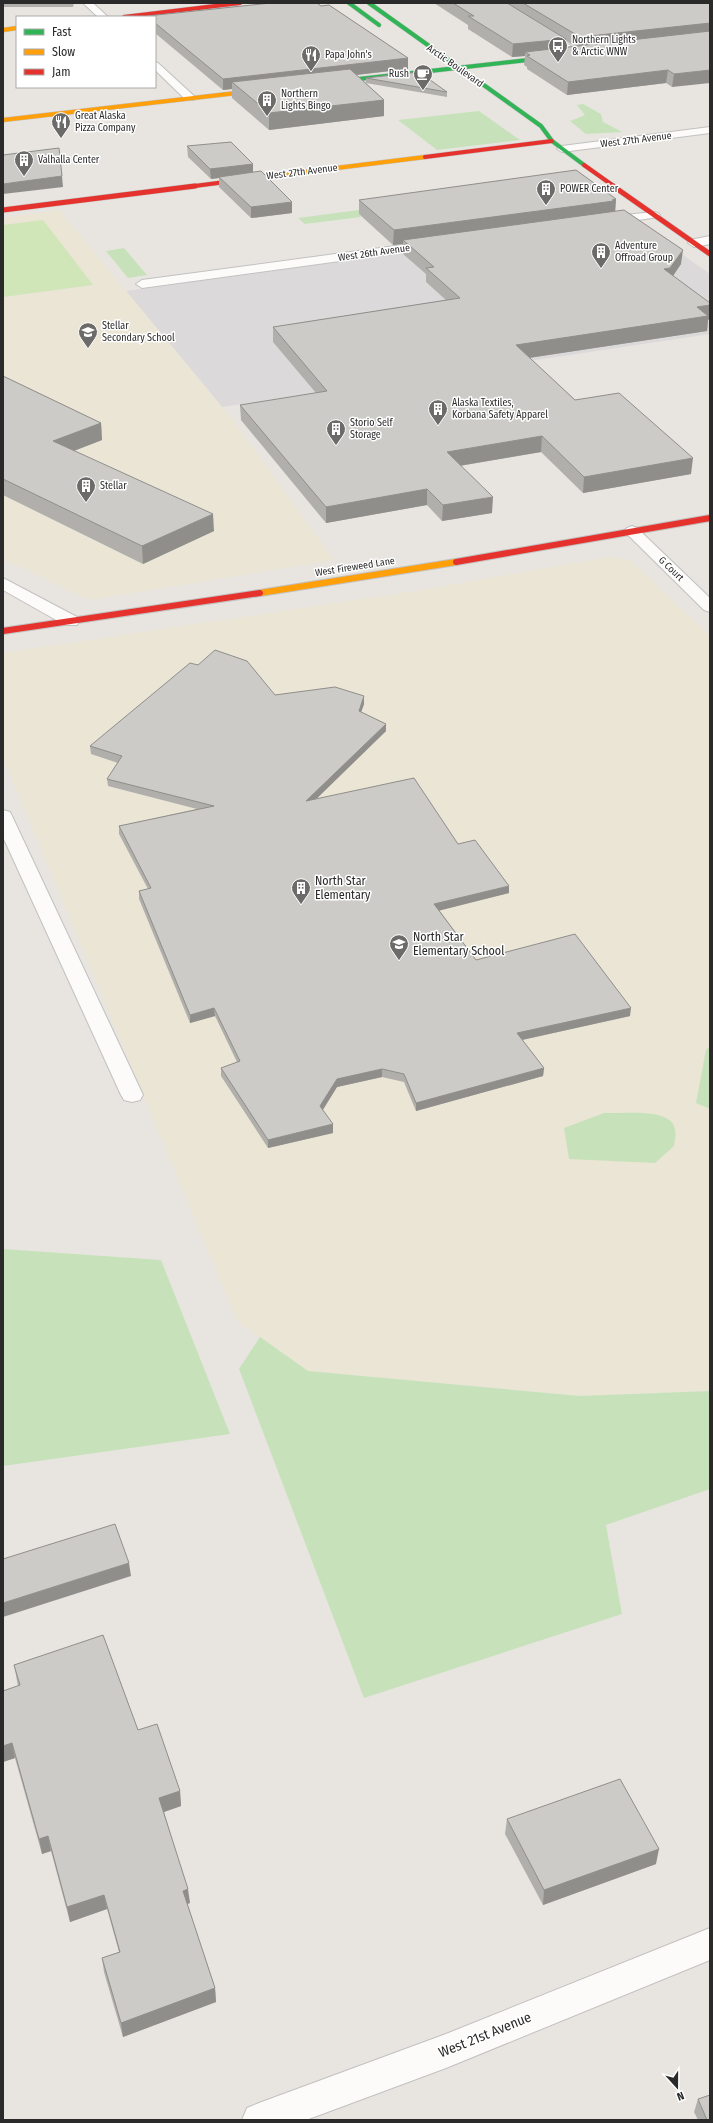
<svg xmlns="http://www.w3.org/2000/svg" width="713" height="2123" viewBox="0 0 713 2123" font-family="'Fira Sans Condensed',sans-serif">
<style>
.industrial{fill:#dcd9db}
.education{fill:#eae5d5}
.green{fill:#c7e2ba}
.pitch{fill:#d0e5b8}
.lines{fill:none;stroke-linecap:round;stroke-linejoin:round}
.street-casing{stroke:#c2c1c1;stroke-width:2}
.fast-casing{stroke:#c2c1c1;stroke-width:5}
.slow-far1-casing{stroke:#c2c1c1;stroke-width:5}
.slow-casing{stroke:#c2c1c1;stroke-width:8}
.jam-far2-casing{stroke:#c2c1c1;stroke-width:5}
.jam-far1-casing{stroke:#c2c1c1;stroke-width:6}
.jam-casing{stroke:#c2c1c1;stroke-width:8}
.street{fill:#fcfbfa;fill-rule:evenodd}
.fast{stroke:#30b455;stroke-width:4}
.slow-far1{stroke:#ff9f0a;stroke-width:4}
.slow{stroke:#ff9f0a;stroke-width:6}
.jam-far2{stroke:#e5322d;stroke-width:4}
.jam-far1{stroke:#e5322d;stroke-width:5}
.jam{stroke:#e5322d;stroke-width:6}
.wall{fill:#b0afab;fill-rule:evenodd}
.shaded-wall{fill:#908e8b}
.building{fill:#cdcbc7;stroke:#908e8b}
.labels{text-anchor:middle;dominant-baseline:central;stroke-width:3;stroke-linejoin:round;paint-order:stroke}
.far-poi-label{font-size:10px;fill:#2a2a2a;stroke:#fff;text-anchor:start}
.far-street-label{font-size:10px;fill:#2a2a2a;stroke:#fff}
.poi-label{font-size:12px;fill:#2a2a2a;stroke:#fff;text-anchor:start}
.near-street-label{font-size:14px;fill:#2a2a2a;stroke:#fff}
</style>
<rect width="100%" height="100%" fill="#e8e5e0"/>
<!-- industrial -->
<path class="industrial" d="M635,221L710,274V334L222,407L126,291Z"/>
<!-- education -->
<g class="education">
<path d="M59,210L233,420L334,560L89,600L3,559V218Z"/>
<path d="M610,557L630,560L710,636V1391L580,1396L308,1371L237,1321L3,758V653L415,591Z"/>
</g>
<!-- green -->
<g class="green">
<path d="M583,104L601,114L603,122L622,132L586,134L570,121L585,115L577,105Z"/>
<path d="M479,111L520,140L437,150L398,120Z"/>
<path d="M442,199L359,214L361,217L305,224L298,218Z"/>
<path d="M124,248L147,275L128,278L106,251Z"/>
<path d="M710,1046V1109L696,1103L706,1050Z"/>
<path d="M604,1113C622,1114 663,1108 673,1124C677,1131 675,1139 674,1146L655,1163L569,1159L564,1128Z"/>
<path d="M3,1249L161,1260L230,1434L3,1466Z"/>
<path d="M260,1337L308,1371L580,1396L710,1391V1489L606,1525L622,1614L364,1698L239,1369Z"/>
</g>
<!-- pitch -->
<path class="pitch" d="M43,220L93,285L3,297V225Z"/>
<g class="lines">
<!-- street casing -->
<g class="street-casing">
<g id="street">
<path d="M83,3H93L108,17H98Z"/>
<path d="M489,3H500L584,54L579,57L576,56Z"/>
<path d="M155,62L158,63L194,96L195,98L194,100H186L155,70Z"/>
<path d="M710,127V133L562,152L557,149L562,146Z"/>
<path d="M654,212L658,213L660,215L658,217L605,225L599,221L605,217Z"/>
<path d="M710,236V244L694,247L688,243L690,240Z"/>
<path d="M432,241L438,245L436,248L142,288L136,284L142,280Z"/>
<path d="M632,526L637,528L710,598V612L704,610L627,534L624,531L627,528Z"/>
<path d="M3,578L77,617L79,621L77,625H65L3,590Z"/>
<path d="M3,810L10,812L12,816L143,1095L140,1100L132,1102L124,1100L121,1095L3,837Z"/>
<path d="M710,1928V1960L446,2068L306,2120H242L247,2108L259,2103L446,2034Z"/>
</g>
</g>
<!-- fast casing -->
<g class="fast-casing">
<g id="fast">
<path d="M349,3L379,25"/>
<path d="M369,3L541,126L552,141L584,165"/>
<path d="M332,82L554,57"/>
</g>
</g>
<!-- slow-far1 casing -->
<g class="slow-far1-casing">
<g id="slow-far1">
<path d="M3,30L17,28"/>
<path d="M3,120L262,90"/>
<path d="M264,177L425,157"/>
</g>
</g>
<!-- slow casing -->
<g class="slow-casing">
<path id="slow" d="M260,593L456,562"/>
</g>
<!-- jam-far2 casing -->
<g class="jam-far2-casing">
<g id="jam-far2">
<path d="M124,17L240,3"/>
<path d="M425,157L552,141"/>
<path d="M584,165L615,187"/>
<path d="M187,187L264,177"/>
</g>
</g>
<!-- jam-far1 casing -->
<g class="jam-far1-casing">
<g id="jam-far1">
<path d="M613,186L710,254"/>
<path d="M3,210L195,186"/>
</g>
</g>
<!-- jam casing -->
<g class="jam-casing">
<g id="jam">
<path d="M456,562L710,518"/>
<path d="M3,631L260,593"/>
</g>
</g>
<!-- street -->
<use href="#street" class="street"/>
<!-- fast -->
<use href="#fast" class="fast"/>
<!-- slow-far1 -->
<use href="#slow-far1" class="slow-far1"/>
<!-- slow -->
<use href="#slow" class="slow"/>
<!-- jam-far2 -->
<use href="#jam-far2" class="jam-far2"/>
<!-- jam-far1 -->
<use href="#jam-far1" class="jam-far1"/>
<!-- jam -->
<use href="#jam" class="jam"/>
</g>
<!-- wall -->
<g class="wall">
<path d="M3,3H74L73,7H3Z"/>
<path d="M271,3H317L321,6L329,5L408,58V69L357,75L384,100V116L269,130L232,98V89L223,90L155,33V17H147V16Z"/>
<path d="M434,3H710L672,87L666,83L567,95L527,69V67L524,65L525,56L512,57L468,29V25ZM566,41L574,46L565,47Z"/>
<path d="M366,78L447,92V97L366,83Z"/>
<path d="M187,146L292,213L251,218L219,187V178L211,179L188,157Z"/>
<path d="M616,199L615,211L681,264L673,275L708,320L707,331L529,358L575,400L691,474L583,493L541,452L460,466L492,513L442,521L427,505L326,523L241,420L240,405L316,393L273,342V327L446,300L426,282V274L403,254V244L393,245L359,214V200Z"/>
<path d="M3,376L101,423L102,440L74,451L214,531L143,564L3,495Z"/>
<path d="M275,695L364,696V704L361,712L386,724V731L316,799L458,844L509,893L439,910L476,960L630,1016L522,1040L544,1068L543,1076L416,1111L404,1082L382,1077L337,1087L323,1110L333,1133L268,1148L221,1076V1068L237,1062L215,1016L190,1023L139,899V891L148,889L119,834V826L197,809L108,786L107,779L118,763L91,754L90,746Z"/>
<path d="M14,1665L138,1730L180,1791L181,1806L164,1812L190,1903L187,1904L215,1988L216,2002L123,2037L104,1972L102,1958L119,1952L107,1909L70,1922L51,1851L42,1854L15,1758L3,1762L18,1686Z"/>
<path d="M507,1819L656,1864L543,1905L505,1834Z"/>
<path d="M698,2099L710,2120H698L694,2112Z"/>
</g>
<!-- shaded-wall -->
<g class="shaded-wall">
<path d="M710,23V35L579,49L580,37Z"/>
<path d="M566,39L565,51L525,52V56L512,57L513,44Z"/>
<path d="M408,58V69L239,88L232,82V89L223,90V79Z"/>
<path d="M668,70L666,83L567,95L568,82Z"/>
<path d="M710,70V83L672,87L674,74Z"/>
<path d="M384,100V116L269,130V113Z"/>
<path d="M253,164V174L219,177V178L211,179L210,169Z"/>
<path d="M62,176L63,187L3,194V184Z"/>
<path d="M616,199L615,214L403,240V244L393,245L394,230Z"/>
<path d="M292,202V213L251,218V207Z"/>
<path d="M683,250L681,264L669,282L664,269Z"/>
<path d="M710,305V319L708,320L707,331L515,360L516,345L697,307Z"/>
<path d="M101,423L102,440L55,458L53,441Z"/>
<path d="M542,436L541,452L446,468L447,452Z"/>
<path d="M693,458L691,474L583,493L584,477Z"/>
<path d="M427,489V505L326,523V507Z"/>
<path d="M493,497L492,513L442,521L443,505Z"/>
<path d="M213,514L214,531L143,564L142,546Z"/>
<path d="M364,696V704L359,718V711Z"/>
<path d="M386,724V731L306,809V801Z"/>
<path d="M509,886V893L434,912V904Z"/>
<path d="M214,1008L215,1016L190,1023V1015Z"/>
<path d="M631,1008L630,1016L517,1041V1033Z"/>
<path d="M544,1068L543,1076L416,1111V1103Z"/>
<path d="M382,1069V1077L337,1087L320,1114V1106L337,1079Z"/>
<path d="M333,1124V1133L268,1148V1140Z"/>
<path d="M129,1563L131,1576L3,1617V1603Z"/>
<path d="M12,1743L15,1758L3,1762V1746Z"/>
<path d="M180,1791L181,1806L161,1813L159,1798Z"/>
<path d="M48,1836L51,1851L42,1854L39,1839Z"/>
<path d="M659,1849L656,1864L543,1905L544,1890Z"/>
<path d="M188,1889L190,1903L184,1905L183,1891Z"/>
<path d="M104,1895L107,1909L70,1922L67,1907Z"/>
<path d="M215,1988L216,2002L123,2037L121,2023Z"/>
</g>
<!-- building -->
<g class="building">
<path d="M271,3H317L321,6L329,5L408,58L223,79L155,23V17H148L147,16Z"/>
<path d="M453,3H507L566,39L513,44L468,16H474Z"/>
<path d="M523,3H710V23L580,37Z"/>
<path d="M710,31V70L674,74L668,70L568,82L527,56L530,55L525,52Z"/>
<path d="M350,69L384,100L269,113L232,82Z"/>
<path d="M419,72L447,92L366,78Z"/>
<path d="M231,142L253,164L210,169L187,146Z"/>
<path d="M59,148L62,176L3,184V155Z"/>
<path d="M576,170L616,199L612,200L614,201L394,230L359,200Z"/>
<path d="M261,171L292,202L251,207L219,177Z"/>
<path d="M624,210L683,250L670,268L664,269L710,303V305L697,307L708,316L516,345L575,400L619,393L693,458L584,477L542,436L447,452L493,497L443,505L427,489L326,507L240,405L327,391L273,327L460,298L426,268L434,267L403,240Z"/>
<path d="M3,376L101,423L53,441L213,514L142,546L3,479Z"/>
<path d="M215,650L247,661L275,695L335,687L364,696L359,711L386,724L306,801L414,778L458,844L475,840L509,886L434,904L476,960L575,934L631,1008L517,1033L544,1068L416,1103L404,1074L382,1069L337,1079L320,1106L333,1124L268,1140L221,1068L240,1061L214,1008L190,1015L139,891L151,888L119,826L214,806L107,779L122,756L90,746L190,663L198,665Z"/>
<path d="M115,1524L129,1563L3,1603V1559Z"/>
<path d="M103,1635L138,1730L157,1724L180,1791L159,1798L188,1889L183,1891L215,1988L121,2023L102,1958L120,1952L104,1895L67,1907L48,1836L39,1839L12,1743L3,1746V1691L20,1685L14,1665Z"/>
<path d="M620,1779L659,1849L544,1890L507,1819Z"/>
<path d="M710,2095V2120H707L698,2099Z"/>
</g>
<!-- icons -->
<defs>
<g id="bus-pin" transform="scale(1)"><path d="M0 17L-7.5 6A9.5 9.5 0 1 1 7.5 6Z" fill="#6c6b6a" stroke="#fff"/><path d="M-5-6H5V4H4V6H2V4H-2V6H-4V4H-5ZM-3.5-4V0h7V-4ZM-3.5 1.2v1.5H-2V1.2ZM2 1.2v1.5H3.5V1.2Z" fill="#fff"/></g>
<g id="restaurant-pin" transform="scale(1)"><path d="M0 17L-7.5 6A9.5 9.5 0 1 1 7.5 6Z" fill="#6c6b6a" stroke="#fff"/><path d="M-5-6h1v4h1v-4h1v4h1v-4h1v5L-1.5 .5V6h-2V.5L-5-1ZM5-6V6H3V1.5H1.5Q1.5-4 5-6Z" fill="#fff"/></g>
<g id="cafe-pin" transform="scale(1)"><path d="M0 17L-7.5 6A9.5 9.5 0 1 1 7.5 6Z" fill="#6c6b6a" stroke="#fff"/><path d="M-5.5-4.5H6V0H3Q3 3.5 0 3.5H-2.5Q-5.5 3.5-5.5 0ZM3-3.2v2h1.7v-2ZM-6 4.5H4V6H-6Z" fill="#fff"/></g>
<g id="building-pin" transform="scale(1)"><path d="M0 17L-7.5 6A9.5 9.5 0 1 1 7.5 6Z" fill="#6c6b6a" stroke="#fff"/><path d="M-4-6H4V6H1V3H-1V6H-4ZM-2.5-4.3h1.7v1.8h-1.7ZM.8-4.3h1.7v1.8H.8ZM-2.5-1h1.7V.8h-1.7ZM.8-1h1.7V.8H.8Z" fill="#fff"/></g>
<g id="school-pin" transform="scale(1)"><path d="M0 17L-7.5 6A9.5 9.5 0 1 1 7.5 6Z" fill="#6c6b6a" stroke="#fff"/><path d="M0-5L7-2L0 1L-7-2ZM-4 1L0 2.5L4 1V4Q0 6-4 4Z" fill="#fff"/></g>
</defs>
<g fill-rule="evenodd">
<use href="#bus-pin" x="558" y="46"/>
<use href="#restaurant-pin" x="311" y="55"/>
<use href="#cafe-pin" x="423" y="74"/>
<use href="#building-pin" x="267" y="100"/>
<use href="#restaurant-pin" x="61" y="122"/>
<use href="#building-pin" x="24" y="160"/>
<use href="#building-pin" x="546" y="189"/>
<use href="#building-pin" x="601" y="252"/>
<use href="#school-pin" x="88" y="332"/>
<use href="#building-pin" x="438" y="409"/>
<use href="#building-pin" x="336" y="429"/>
<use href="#building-pin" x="86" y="486"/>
<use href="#building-pin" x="301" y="888"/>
<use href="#school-pin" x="399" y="944"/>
</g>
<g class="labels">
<!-- far-poi labels -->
<g class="far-poi-label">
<text x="572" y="40">Northern Lights<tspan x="572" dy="12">&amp; Arctic WNW</tspan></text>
<text x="325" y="55">Papa John's</text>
<text x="409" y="74" text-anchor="end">Rush</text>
<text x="281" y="94">Northern<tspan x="281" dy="12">Lights Bingo</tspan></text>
<text x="75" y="116">Great Alaska<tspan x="75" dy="12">Pizza Company</tspan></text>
<text x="38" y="160">Valhalla Center</text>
<text x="560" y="189">POWER Center</text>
<text x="615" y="246">Adventure<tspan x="615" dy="12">Offroad Group</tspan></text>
<text x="102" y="326">Stellar<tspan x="102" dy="12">Secondary School</tspan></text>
<text x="452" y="403">Alaska Textiles,<tspan x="452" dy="12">Korbana Safety Apparel</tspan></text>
<text x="350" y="423">Storio Self<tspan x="350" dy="12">Storage</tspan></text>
<text x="100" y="486">Stellar</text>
</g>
<!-- far-street labels -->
<g class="far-street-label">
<text transform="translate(455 66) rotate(35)">Arctic Boulevard</text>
<text transform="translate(636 140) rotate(-7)">West 27th Avenue</text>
<text transform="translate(302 172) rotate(-7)">West 27th Avenue</text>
<text transform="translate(374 253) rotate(-8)">West 26th Avenue</text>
<text transform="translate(355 567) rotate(-9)">West Fireweed Lane</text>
<text transform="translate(671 569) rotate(44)">G Court</text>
</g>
<!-- poi labels -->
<g class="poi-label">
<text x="315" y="881">North Star<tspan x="315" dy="14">Elementary</tspan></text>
<text x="413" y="937">North Star<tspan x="413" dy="14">Elementary School</tspan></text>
</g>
<!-- near-street labels -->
<g class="near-street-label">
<text transform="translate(485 2035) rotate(-22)">West 21st Avenue</text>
</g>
</g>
<!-- border -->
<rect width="713" height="2123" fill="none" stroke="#2a2a2a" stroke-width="8"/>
<!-- legend -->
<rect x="16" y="16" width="140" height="72" fill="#ffffff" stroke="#aaaaaa"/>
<rect x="24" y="29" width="20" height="6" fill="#30b455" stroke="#aaaaaa"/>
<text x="52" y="36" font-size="12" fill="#2a2a2a">Fast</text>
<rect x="24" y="49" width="20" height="6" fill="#ff9f0a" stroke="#aaaaaa"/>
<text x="52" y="56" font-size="12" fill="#2a2a2a">Slow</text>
<rect x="24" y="69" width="20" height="6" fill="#e5322d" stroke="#aaaaaa"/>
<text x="52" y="76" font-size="12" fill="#2a2a2a">Jam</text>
<!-- north arrow -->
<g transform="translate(677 2087) rotate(159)" stroke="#ffffff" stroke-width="3" paint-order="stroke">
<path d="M0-3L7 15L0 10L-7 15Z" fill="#2a2a2a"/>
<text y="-6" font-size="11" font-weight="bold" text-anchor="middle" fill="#2a2a2a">N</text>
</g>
</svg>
